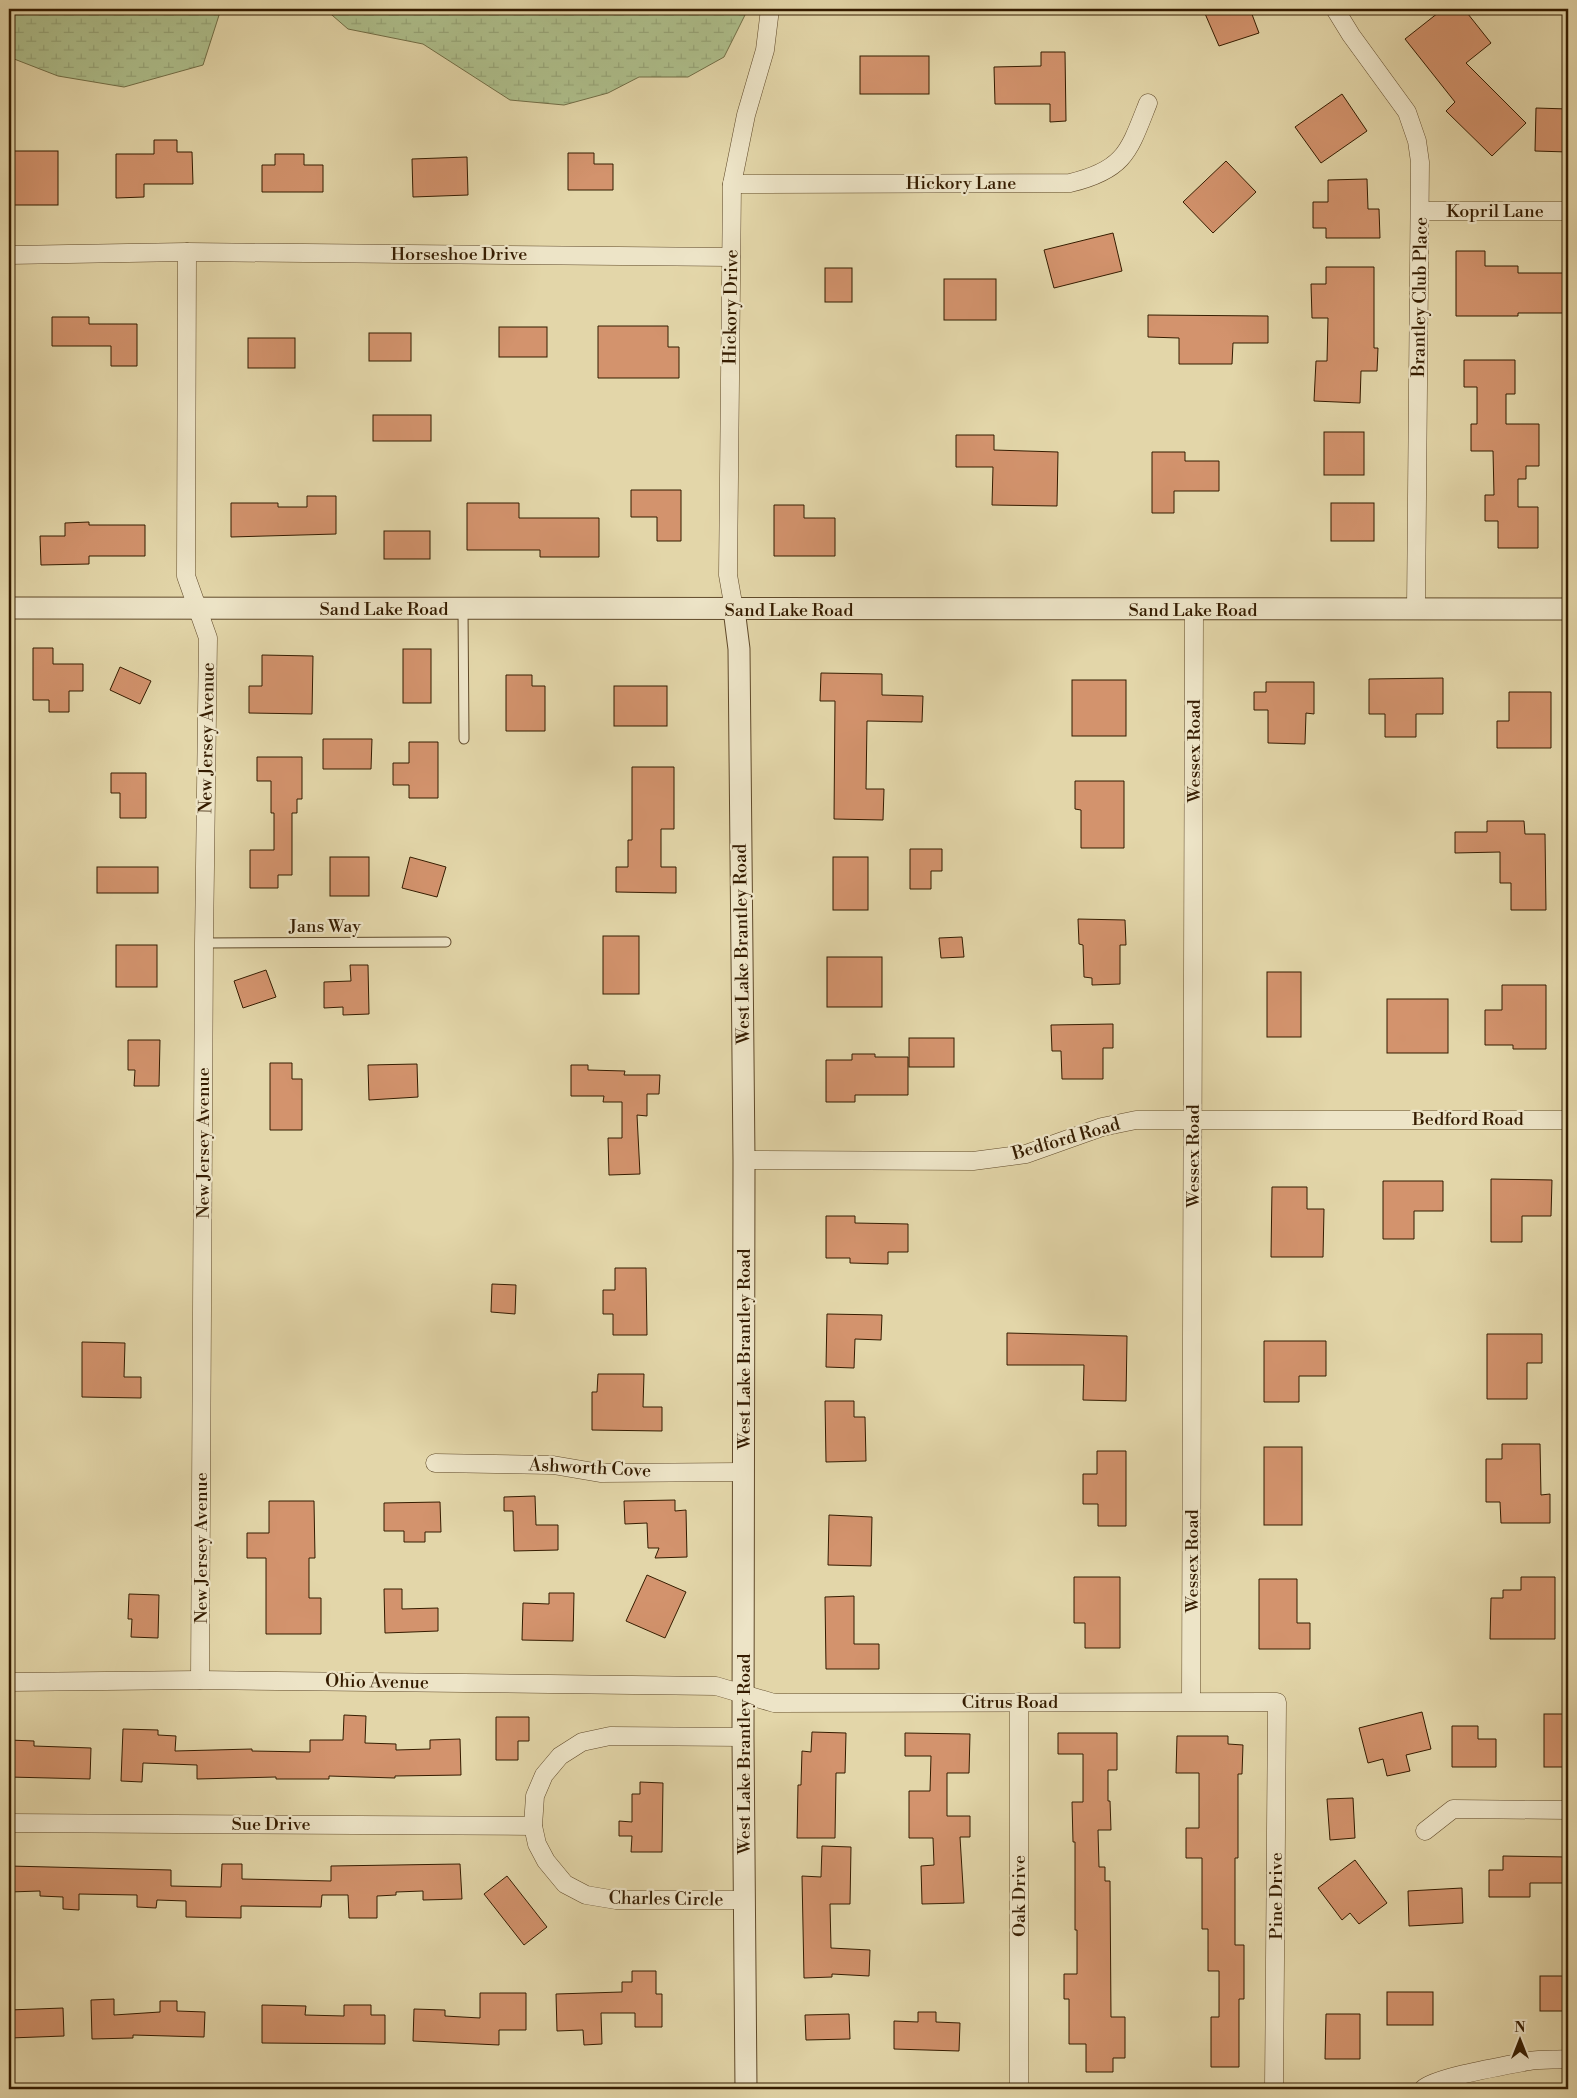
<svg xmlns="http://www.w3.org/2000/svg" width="1577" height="2098" viewBox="0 0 1577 2098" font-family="'Libre Bodoni',serif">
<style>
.wetland{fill:url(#wetland-marsh);stroke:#726e46}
.water{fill:url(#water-ripples);stroke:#70796a}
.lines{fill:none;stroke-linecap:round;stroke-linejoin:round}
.shore{stroke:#666a58;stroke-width:1}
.building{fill:#d3936d;stroke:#351c00}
.service-casing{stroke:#604a2a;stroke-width:11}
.minor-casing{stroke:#604a2a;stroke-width:19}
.tertiary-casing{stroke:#604a2a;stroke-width:23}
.service{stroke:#ede4c7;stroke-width:9}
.minor{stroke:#ede4c7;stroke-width:18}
.tertiary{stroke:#ede4c7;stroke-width:21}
.labels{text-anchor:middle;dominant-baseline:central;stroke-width:4.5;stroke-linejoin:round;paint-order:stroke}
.street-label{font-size:18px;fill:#351c00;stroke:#ede4c7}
</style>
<defs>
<pattern id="wetland-marsh" width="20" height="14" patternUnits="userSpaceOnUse" patternTransform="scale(1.25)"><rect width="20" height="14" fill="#aebf8c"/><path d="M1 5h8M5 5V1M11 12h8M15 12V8" fill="none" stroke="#96a477"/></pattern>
<pattern id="water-ripples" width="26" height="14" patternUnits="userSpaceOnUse" patternTransform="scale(1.25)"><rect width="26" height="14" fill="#97b7b1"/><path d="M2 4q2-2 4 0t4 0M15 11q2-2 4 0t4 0" fill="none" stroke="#7c948e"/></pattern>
</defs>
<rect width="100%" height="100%" fill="#e3d6a9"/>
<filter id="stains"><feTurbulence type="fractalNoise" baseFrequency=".004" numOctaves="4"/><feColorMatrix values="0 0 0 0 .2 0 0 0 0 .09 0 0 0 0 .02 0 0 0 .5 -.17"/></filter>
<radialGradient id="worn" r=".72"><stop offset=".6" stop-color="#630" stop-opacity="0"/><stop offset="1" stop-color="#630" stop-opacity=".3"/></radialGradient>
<!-- wetland -->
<g class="wetland">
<path d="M9,9H221L203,65L124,87L58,76L9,57Z"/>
<path d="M325,9H748L724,57L688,77H639L608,93L564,105L510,100L423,44L348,29Z"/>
</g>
<!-- water -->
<rect class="water" x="1563" y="9" width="5" height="70"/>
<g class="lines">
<!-- shore -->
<path class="shore" d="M1568,9V74"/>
</g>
<!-- building -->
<g class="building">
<path d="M1203,9H1250L1259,33L1219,46Z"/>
<path d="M1443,9H1464L1491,43L1466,63L1526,123L1492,156L1446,111L1455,102L1405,39Z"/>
<path d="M1041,52H1065L1066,121L1050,122V104H995L994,67L1041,66Z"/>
<rect x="860" y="56" width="69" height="38"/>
<path d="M1342,94L1367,131L1321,163L1295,127Z"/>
<path d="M1536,108L1568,109V152L1535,151Z"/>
<path d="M154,140H177V152H192L193,184H144V197L116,198V154H154Z"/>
<rect x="14" y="151" width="44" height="54"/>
<path d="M568,153H594V164H613V190H568Z"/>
<path d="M275,154H304V165H323V192H262V165H275Z"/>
<path d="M467,157L468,195L413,197L412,159Z"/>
<path d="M1226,161L1256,192L1213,233L1183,202Z"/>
<path d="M1367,179L1368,209H1379L1380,238H1326V228H1313V202H1328V180Z"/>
<path d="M1113,233L1122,271L1054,288L1044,250Z"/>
<path d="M1456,251H1485V266H1518V273H1568V313H1518V316H1456Z"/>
<path d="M1326,267H1374V348H1378L1377,371H1361L1360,403L1314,401L1316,361H1327L1328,318H1312L1311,284H1326Z"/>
<rect x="825" y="268" width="27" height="34"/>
<rect x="944" y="279" width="52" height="41"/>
<path d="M1148,315L1268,316V343H1233L1232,364H1179V338L1148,337Z"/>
<path d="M52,317H89V324H137V366H111V346H52Z"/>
<path d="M598,326H668V347H679V378H598Z"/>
<rect x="499" y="327" width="48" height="30"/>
<rect x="369" y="333" width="42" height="28"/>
<rect x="248" y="338" width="47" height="30"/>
<path d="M1464,360H1515V394H1506V424H1539V466H1526V479H1518V507H1538V548H1498V521H1485V495H1494L1493,451H1471V424H1477V387H1464Z"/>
<rect x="373" y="415" width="58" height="26"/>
<rect x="1324" y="432" width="40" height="43"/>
<path d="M956,435H994V450L1058,452L1057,506L992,505L993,467H956Z"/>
<path d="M1152,452H1185V461H1219V491H1174V513H1152Z"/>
<path d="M631,490H681V541H657V517H631Z"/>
<path d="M307,496H336V534L231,537V503H278V507H307Z"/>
<path d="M467,503H519V518H599V557H540V550H467Z"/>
<rect x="1331" y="503" width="43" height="38"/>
<path d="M774,505H804V518H835V556H774Z"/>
<path d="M89,522V525H145V556H89V564L41,565L40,536H65V523Z"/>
<rect x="384" y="531" width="46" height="28"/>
<path d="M33,648H53V664H83V691H69V712H49V700H33Z"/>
<rect x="403" y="649" width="28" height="54"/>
<path d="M262,655L313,656L312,714L249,713V686H262Z"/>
<path d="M120,667L151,681L140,704L110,690Z"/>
<path d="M821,673L882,674V695L923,696L922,722L867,721L866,789H884L883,820L834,819L835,701H820Z"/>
<path d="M506,675H532V686H545V731H506Z"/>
<path d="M1443,678V714H1416V737H1385V714H1369V679Z"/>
<rect x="1072" y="680" width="54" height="56"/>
<path d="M1266,682H1314V714L1306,713L1305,744L1268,743V710H1254V692H1266Z"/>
<rect x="614" y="686" width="53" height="40"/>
<path d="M1509,692H1551V748H1497V721H1509Z"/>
<path d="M323,739H372L371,769H323Z"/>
<path d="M409,742H438V798H409V785H393V763H409Z"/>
<path d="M257,757H302V799H297V813H292V875H278V888H250V850H274V813H271V781H257Z"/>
<path d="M632,767H674V829H661V867H676V893L616,892V867H628V840H632Z"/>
<path d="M111,773H146V818H120V793H111Z"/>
<path d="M1075,781H1124V848H1081V810L1075,809Z"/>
<path d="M1487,821H1524L1525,834H1545L1546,910H1511V883H1500V852L1455,853V832H1487Z"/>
<path d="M910,849H942V871H931V889H910Z"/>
<rect x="330" y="857" width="39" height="39"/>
<path d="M410,857L446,867L437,897L402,888Z"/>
<rect x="833" y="857" width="35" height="53"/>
<rect x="97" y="867" width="61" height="26"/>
<path d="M1078,919L1125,920L1126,945H1120V984L1092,985V978L1084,977L1083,945L1079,944Z"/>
<rect x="603" y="936" width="36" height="58"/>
<path d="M962,937L964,957L941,958L939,938Z"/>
<rect x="116" y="945" width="41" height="42"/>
<rect x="827" y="957" width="55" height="50"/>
<path d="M350,965H368L369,1014L343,1015V1007L324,1008V982L351,981Z"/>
<path d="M266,970L276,997L243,1008L234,981Z"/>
<rect x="1267" y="972" width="34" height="65"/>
<path d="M1502,985H1546V1049H1513V1045H1485V1010H1502Z"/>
<rect x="1387" y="999" width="61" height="54"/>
<path d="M1113,1024V1048H1103V1079H1062L1061,1051H1052L1051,1025Z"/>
<rect x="909" y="1038" width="45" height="29"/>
<path d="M128,1040H160L159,1086H134L135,1070H128Z"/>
<path d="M852,1054H875V1057H908V1095H855V1102H826V1060H852Z"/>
<path d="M270,1063H292V1079H302V1130H270Z"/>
<path d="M417,1064L418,1097L369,1100L368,1065Z"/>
<path d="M571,1065H588V1070L625,1071L624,1075H660L659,1094H647V1116L637,1115L640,1174L609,1175L608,1138H622V1102H603L604,1096H571Z"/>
<path d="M1491,1179L1552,1180L1551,1216H1522V1242H1491Z"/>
<path d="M1383,1181H1443V1211H1414V1239H1383Z"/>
<path d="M1272,1187H1307V1209H1324L1323,1257H1271Z"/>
<path d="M826,1216H855V1223L908,1224V1252H888V1264L850,1263V1258H826Z"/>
<path d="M615,1268H646L647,1335H613V1314H603V1290H615Z"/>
<path d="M492,1284L516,1285L515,1314L491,1312Z"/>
<path d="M827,1314L882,1315L881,1340L855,1339L854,1368L826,1367Z"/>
<path d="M1007,1333L1127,1336L1126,1401L1083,1400L1084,1365H1007Z"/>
<path d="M1487,1334H1542V1363H1527V1399H1487Z"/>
<path d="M1264,1341H1326V1376H1299V1402H1264Z"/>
<path d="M82,1342L125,1343L124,1377H141V1398L82,1397Z"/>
<path d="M598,1374H644L643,1407H662V1431L592,1430V1392H597Z"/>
<path d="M825,1401H854V1417H865L866,1461L826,1462Z"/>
<path d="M1502,1444H1540L1541,1495L1550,1494V1523H1501L1500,1502H1486V1459H1502Z"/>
<rect x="1264" y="1447" width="38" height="78"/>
<path d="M1097,1451H1126V1526H1098V1504H1083V1474H1097Z"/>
<path d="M535,1496L536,1525H558V1550L514,1551L513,1511H504V1497Z"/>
<path d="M675,1500V1511L686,1510L687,1557L655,1558L659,1548H648L647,1523L625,1524L624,1501Z"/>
<path d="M269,1501H314L315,1558H309V1598H321V1634H266V1558H247V1533H269Z"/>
<path d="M440,1502L441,1532H425V1542H404V1531H384V1503Z"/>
<path d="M829,1515L872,1517L871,1566L828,1565Z"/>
<path d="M647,1575L686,1592L665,1638L626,1621Z"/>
<path d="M1074,1577H1120V1648H1085V1623H1074Z"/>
<path d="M1521,1577H1555V1639H1490L1491,1598H1503V1590H1521Z"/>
<path d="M1259,1579H1297V1623H1310V1649H1259Z"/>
<path d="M384,1589H402V1609L438,1608V1631L385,1633Z"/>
<path d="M549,1593H574L573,1641L522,1640L523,1603L549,1604Z"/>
<path d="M129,1594L159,1595L158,1638L131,1637L132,1619H128Z"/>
<path d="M854,1596V1644H879V1669H826L825,1597Z"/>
<path d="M1422,1712L1431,1749L1406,1755L1410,1771L1387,1776L1383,1759L1368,1763L1359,1728Z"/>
<rect x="1544" y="1714" width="24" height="53"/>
<path d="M344,1715L366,1716L365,1743L396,1744V1750L430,1749V1740L460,1739L461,1775L395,1776V1778L329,1776V1779H276V1777L197,1779V1765L143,1763L142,1782L121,1781L123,1729L158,1730V1735L176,1736L175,1751L252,1749V1751L310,1752V1740H343Z"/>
<path d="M496,1717H529V1741H518V1760H496Z"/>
<path d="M1452,1726H1478V1739H1496V1767H1452Z"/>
<path d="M812,1732L846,1733L845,1773H836L835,1838H797L798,1785H801L802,1751L811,1752Z"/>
<path d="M905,1733L970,1734L969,1773H947V1816H970V1837H960L964,1903L922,1904L921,1866L934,1865L933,1838H909V1791H930L931,1756H905Z"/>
<path d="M1058,1733H1117V1770H1108V1801H1110L1111,1830H1098L1099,1867H1105V1881H1110L1111,2017H1125V2058H1113V2072H1086V2044H1069V1999H1064V1974H1077V1930H1075V1842H1073L1072,1802H1083V1754H1058Z"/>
<path d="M1177,1736H1228V1744L1243,1745L1242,1774H1238V1858H1235V1945H1244V1999H1239V2067H1211V2017H1219V1971H1208V1929H1202V1858H1186V1828H1199V1773H1176Z"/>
<path d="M9,1740L34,1741V1746L91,1748L90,1779L9,1777Z"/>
<path d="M640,1782L663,1783L662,1852H631L632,1836H619V1821L632,1822V1794H640Z"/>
<path d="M1353,1798L1355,1838L1330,1840L1327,1799Z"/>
<path d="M822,1846L851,1847L850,1904H830L831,1948L870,1950L869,1976L832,1974V1977L804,1978L802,1876L821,1877Z"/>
<path d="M1503,1856L1568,1857V1883H1530V1897H1489V1870H1503Z"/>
<path d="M1355,1860L1387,1903L1359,1924L1350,1913L1342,1920L1318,1888Z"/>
<path d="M222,1864H242V1879L331,1881V1866L460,1864L462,1899L423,1900V1891L396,1892V1895L377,1896V1918H349L348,1895H322L321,1907L241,1906V1918L186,1917V1901L157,1900L156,1908L137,1907V1895L79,1894V1910L63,1909V1897L40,1896V1891L9,1892V1866L171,1870V1886L221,1887Z"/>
<path d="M507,1876L547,1927L524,1945L484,1894Z"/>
<path d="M1462,1888L1463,1923L1409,1926L1408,1891Z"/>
<path d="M632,1971H656V1994H662V2027H635V2013H601L602,2044L584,2045L583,2030L557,2031L556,1994L622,1992V1982H632Z"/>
<rect x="1540" y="1976" width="28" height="35"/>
<rect x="1387" y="1992" width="46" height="33"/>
<path d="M480,1993H526V2030H499V2045L413,2041L414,2009L445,2010V2016L480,2018Z"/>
<path d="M114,1999V2015L160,2012V2001H177V2011L205,2012L204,2037L133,2035V2038L92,2039L91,2000Z"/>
<path d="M262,2005L306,2006L305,2015L344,2016V2005H371V2015H385V2044L262,2043Z"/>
<path d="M63,2008L64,2036L10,2038L9,2010Z"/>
<path d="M918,2012H936V2022L960,2023L959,2051L894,2049V2021L918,2022Z"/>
<path d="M849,2014L850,2039L806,2040L805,2015Z"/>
<path d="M1326,2014H1360V2059H1325Z"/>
</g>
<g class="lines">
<!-- service casing -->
<g class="service-casing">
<g id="service">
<path d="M463,609L464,739"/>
<path d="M204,943L446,942"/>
</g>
</g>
<!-- minor casing -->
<g class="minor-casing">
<g id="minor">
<path d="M1335,9L1351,35L1407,112L1417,141L1420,162L1416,609"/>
<path d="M732,184L1070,183C1125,170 1129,151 1148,103"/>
<path d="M1421,211H1568"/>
<path d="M187,252L186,576L208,638L204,943L200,1680"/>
<path d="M9,255L187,252L731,257"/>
<path d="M734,609L728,575L732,184L746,115L765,50L770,9"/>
<path d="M744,1160L973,1161L1026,1154L1102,1127L1136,1120H1568"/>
<path d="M435,1463L553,1465L600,1473L744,1472"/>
<path d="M9,1682L200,1680L716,1686L774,1703L1277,1702L1274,2089"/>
<path d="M1191,1701L1194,610"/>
<path d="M1019,1702V2089"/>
<path d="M743,1737L610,1736L582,1742L560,1756L544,1775L535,1796L533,1826L537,1844L546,1861L565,1884L586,1895L616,1900H744"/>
<path d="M9,1823L533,1826"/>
<path d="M1425,1831L1453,1809L1568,1810"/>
<path d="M1423,2089C1435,2077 1509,2065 1529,2061C1542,2059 1555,2060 1568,2059"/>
</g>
</g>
<!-- tertiary casing -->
<g class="tertiary-casing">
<g id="tertiary">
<path d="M9,608L1568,609"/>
<path d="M734,609L739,649L744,1160L743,1737L746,2089"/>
</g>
</g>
<!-- service -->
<use href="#service" class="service"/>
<!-- minor -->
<use href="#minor" class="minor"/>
<!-- tertiary -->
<use href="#tertiary" class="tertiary"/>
</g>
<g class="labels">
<!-- street labels -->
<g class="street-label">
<text x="961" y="183">Hickory Lane</text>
<text x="1495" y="211">Kopril Lane</text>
<text x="459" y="254">Horseshoe Drive</text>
<text transform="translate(1420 297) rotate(-89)">Brantley Club Place</text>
<text transform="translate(731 307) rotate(-89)">Hickory Drive</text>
<text x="384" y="609">Sand Lake Road</text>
<text x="789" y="610">Sand Lake Road</text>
<text x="1193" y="610">Sand Lake Road</text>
<text transform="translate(207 738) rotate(-89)">New Jersey Avenue</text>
<text transform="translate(1194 751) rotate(-90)">Wessex Road</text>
<text x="325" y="926">Jans Way</text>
<text transform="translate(742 944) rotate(-91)">West Lake Brantley Road</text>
<text x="1468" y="1119">Bedford Road</text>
<text transform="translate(1066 1139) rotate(-16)">Bedford Road</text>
<text transform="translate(203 1143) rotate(-90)">New Jersey Avenue</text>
<text transform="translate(1193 1156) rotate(-90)">Wessex Road</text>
<text transform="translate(744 1349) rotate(-90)">West Lake Brantley Road</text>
<text transform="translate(590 1468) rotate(3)">Ashworth Cove</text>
<text transform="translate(201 1548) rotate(-90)">New Jersey Avenue</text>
<text transform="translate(1192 1561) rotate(-90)">Wessex Road</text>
<text transform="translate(377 1682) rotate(1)">Ohio Avenue</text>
<text x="1010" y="1702">Citrus Road</text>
<text transform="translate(744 1754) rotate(-90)">West Lake Brantley Road</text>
<text x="271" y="1824">Sue Drive</text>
<text transform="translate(1019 1896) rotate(-90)">Oak Drive</text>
<text transform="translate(1276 1896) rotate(-90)">Pine Drive</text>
<text transform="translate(666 1899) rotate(1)">Charles Circle</text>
</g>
</g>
<!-- margin -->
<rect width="1577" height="2098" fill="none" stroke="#e3d6a9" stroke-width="30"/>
<rect x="10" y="10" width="1557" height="2078" fill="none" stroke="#351c00" stroke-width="2.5"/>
<rect x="15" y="15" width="1547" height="2068" fill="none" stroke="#351c00"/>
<!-- north arrow -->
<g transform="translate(1520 2040)" stroke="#ede4c7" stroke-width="4" paint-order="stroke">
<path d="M0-4L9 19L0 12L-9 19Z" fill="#351c00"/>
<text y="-8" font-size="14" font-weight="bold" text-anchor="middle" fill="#351c00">N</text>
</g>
<rect width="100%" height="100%" filter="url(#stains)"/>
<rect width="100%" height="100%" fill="url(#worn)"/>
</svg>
